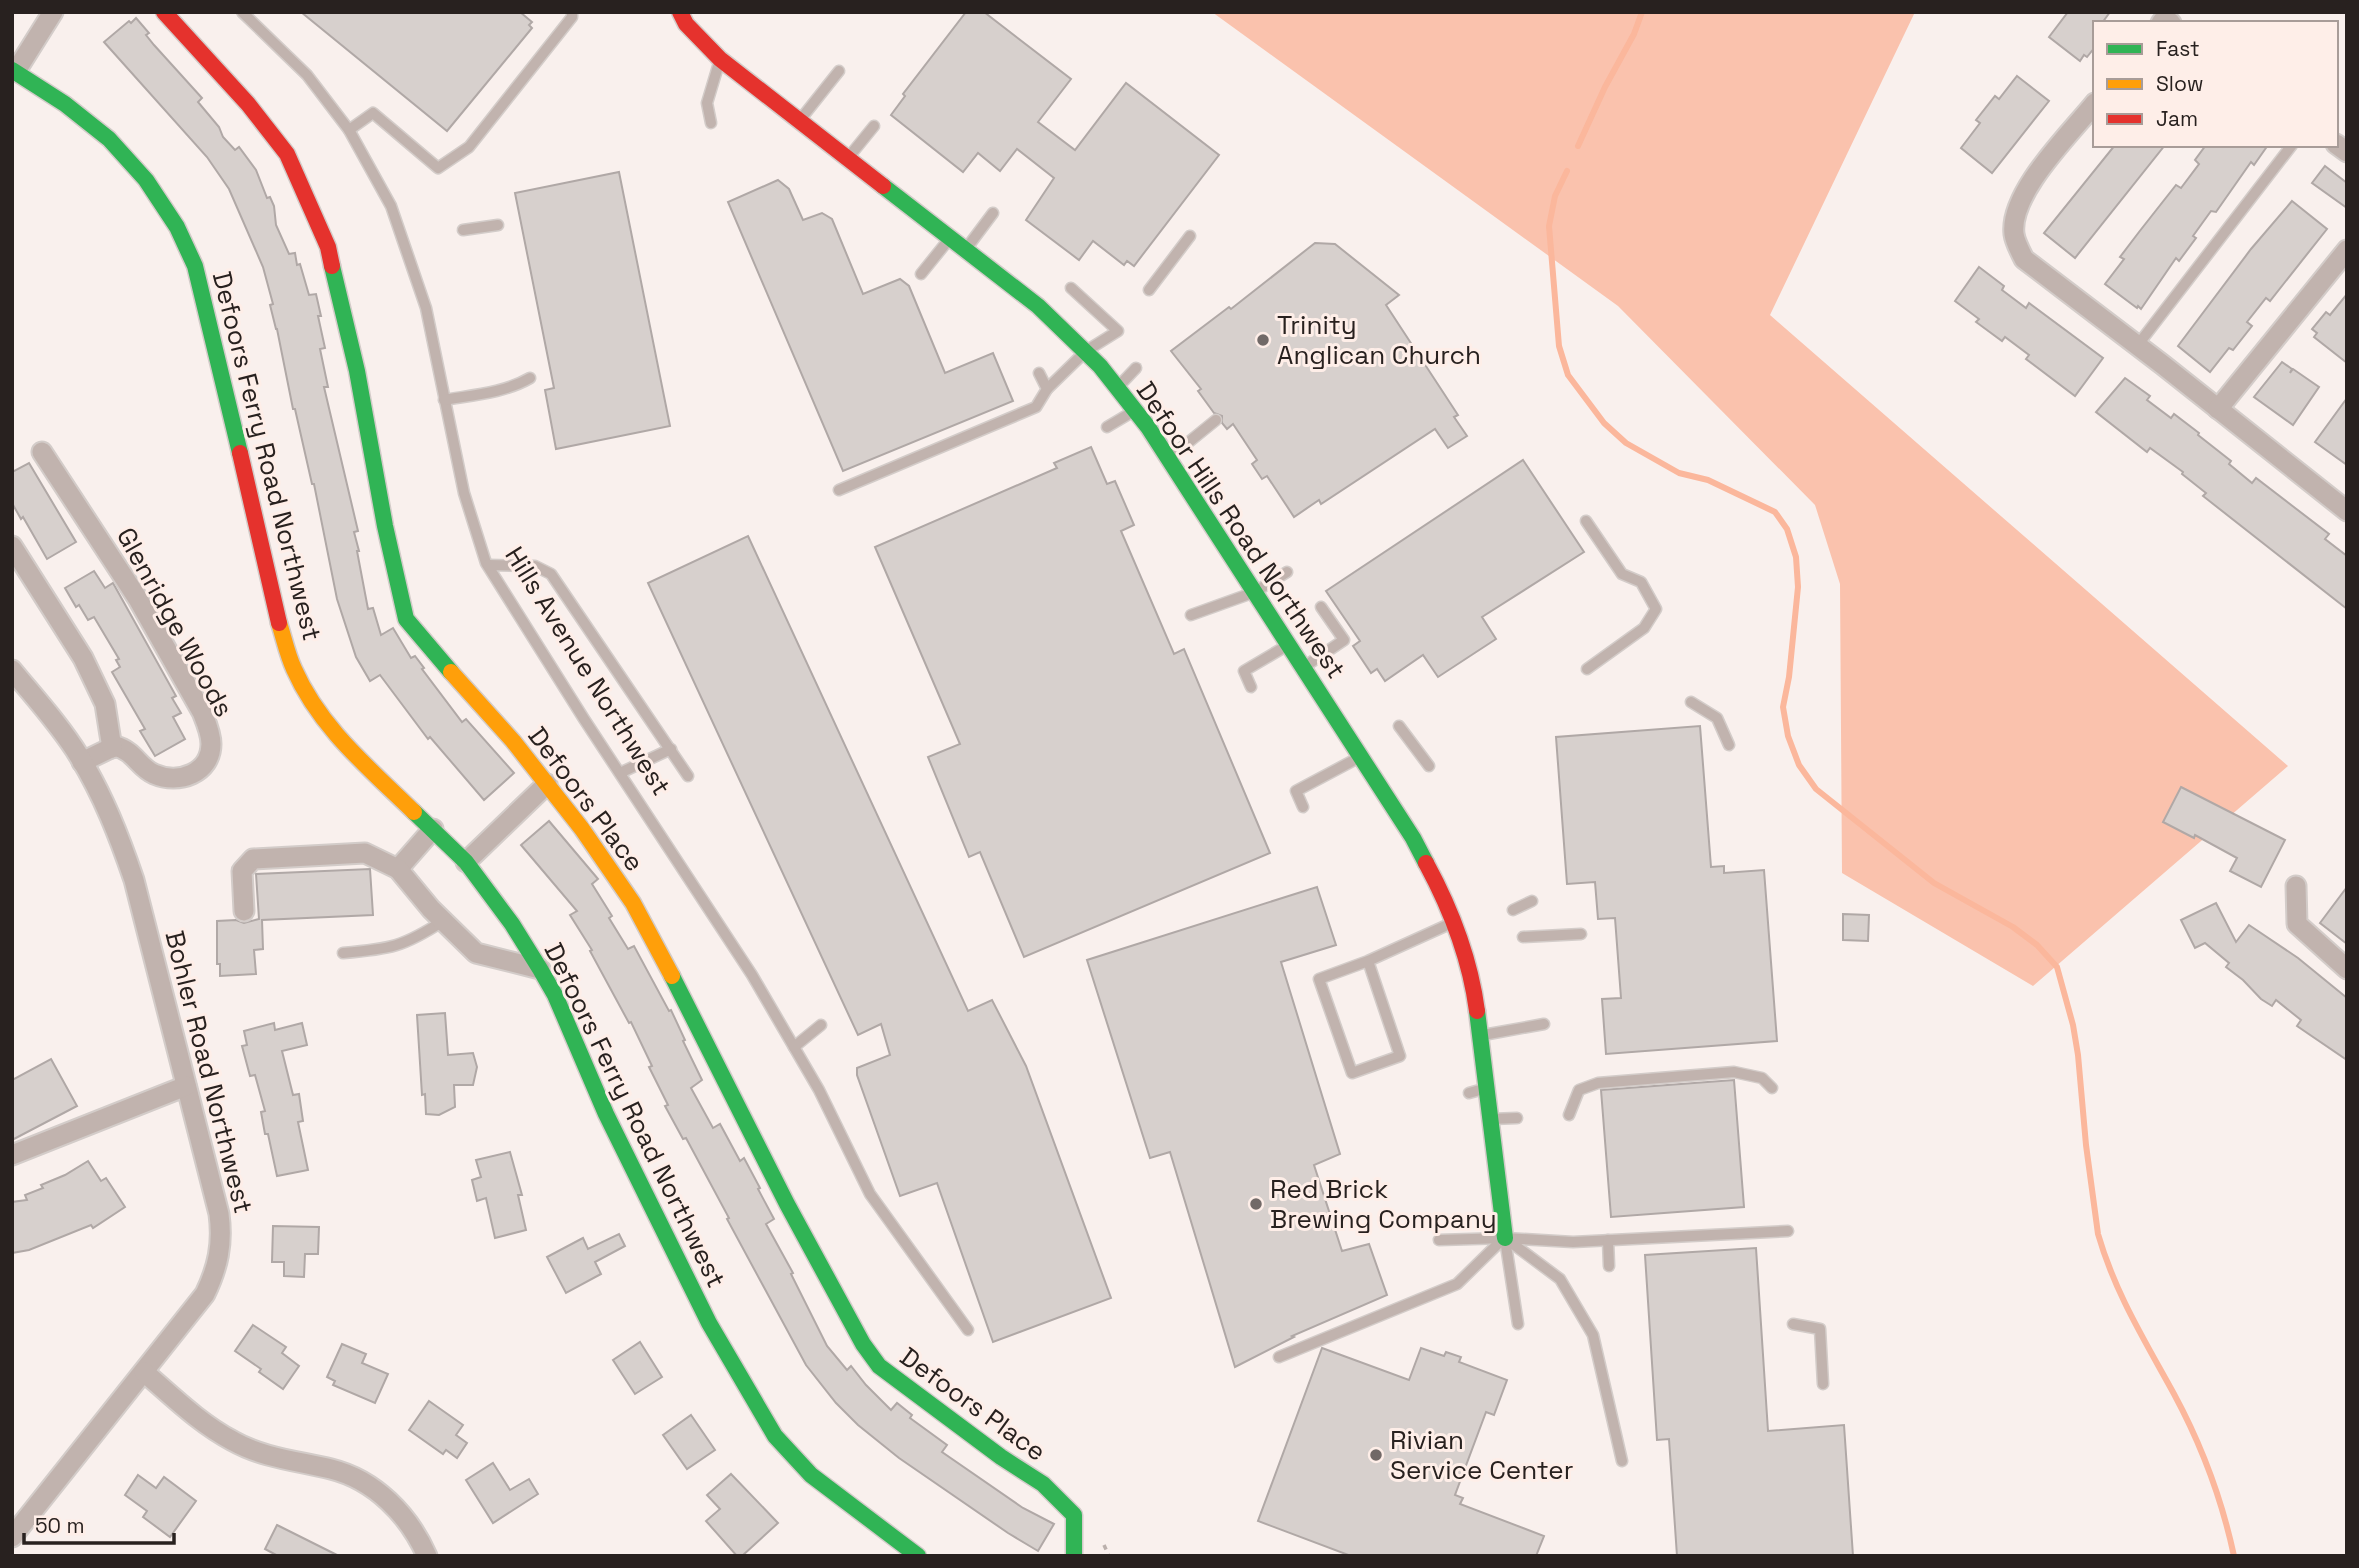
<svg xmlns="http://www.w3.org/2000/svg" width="2359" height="1568" viewBox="0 0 2359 1568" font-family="'Space Grotesk',sans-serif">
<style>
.forest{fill:#fac2ad}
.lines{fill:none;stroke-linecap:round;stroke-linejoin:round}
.stream{stroke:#fbb79c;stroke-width:6}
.building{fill:#d7d0cd;stroke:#b0a8a6;stroke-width:2}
.lane-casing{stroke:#d3ccc9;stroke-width:13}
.street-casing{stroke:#d3ccc9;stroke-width:23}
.fast-casing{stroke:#d3ccc9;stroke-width:19}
.slow-casing{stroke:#d3ccc9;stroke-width:19}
.jam-casing{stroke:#d3ccc9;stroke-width:19}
.path{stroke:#bbb0ac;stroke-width:3.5;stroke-dasharray:5 5;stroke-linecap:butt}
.lane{stroke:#c1b3ae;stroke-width:10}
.street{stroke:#c1b3ae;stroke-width:19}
.fast{stroke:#30b455;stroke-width:16}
.slow{stroke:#ff9f0a;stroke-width:16}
.jam{stroke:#e5322d;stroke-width:16}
.poi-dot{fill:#716967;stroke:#feeee8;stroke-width:2.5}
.labels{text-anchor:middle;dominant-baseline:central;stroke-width:6;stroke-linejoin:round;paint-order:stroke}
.poi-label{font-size:26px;fill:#28211f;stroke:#feeee8;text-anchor:start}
.street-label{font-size:26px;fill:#28211f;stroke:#feeee8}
</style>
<rect width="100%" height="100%" fill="#f9f0ed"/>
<!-- forest -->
<path class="forest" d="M1212,12H1915L1770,315L2288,766L2033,986L1842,873L1840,584L1815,505L1618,306Z"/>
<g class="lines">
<!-- stream -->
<g class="stream">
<path d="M1578,146L1605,87L1634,34L1642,12"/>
<path d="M1567,171L1555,196L1549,226L1559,346L1568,375L1604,423L1626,443L1679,473L1708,480L1775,512L1787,529L1796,557L1798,587L1789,677L1783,707L1788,736L1799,765L1816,789L1934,883L2013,927L2037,945L2057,967L2073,1025L2078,1055L2086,1145L2098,1234C2115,1293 2145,1341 2174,1394C2201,1444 2222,1500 2234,1556"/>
</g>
</g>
<!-- building -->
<g class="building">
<path d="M301,12H520L532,22L529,25L532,28L447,131Z"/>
<path d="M966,12H984L1071,79L1038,122L1075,150L1126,83L1219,155L1134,266L1127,261L1124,265L1093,241L1079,260L1026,220L1054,178L1017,149L1000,171L978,153L963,172L891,115L905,96L903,94Z"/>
<path d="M2068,12H2110L2102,23H2095V47L2087,57L2084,55L2080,61L2049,37Z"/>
<path d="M136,18L149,33L146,35L154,45L202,98L198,102L219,127L223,137L235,150L239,147L256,170L267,198L270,197L274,206L276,225L289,254L295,253L297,265L300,264L309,295L316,294L321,316H318L325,348L320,349L328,387H324L358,531L354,532L359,551H357L368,609L373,608L381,635L393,628L411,658L415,656L424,668L422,669L462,722L466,719L514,773L484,800L430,737L428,739L380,675L370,681L356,657L337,599L314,484H312L295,409H293L277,329H276L270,305L273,304L263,267L229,189L207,157L104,42L129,21L131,23Z"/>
<path d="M2017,76L2049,101L1992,173L1961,148L1980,123L1976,120L1995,96L1999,99Z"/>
<path d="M2115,145H2165L2075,258L2044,233Z"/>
<path d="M2206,145H2268L2254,165L2251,162L2216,212L2211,211L2193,236L2196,238L2179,261L2176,258L2141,309L2138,306L2137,308L2105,284L2124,259L2120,257L2139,232L2176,185L2181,188L2199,164L2195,160Z"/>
<path d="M2325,166L2347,183V208L2312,183Z"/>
<path d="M619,172L670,426L556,449L545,390L554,388L515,193Z"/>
<path d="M778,180L789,189L803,220L822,213L832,219L863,294L900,279L909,286L945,373L993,353L1013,401L843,471L728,202Z"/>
<path d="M2292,201L2327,229L2270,301L2266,298L2247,322L2252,326L2233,350L2229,348L2210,372L2178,346L2251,249Z"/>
<path d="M1315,243L1335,244L1399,295L1386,305L1458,415L1454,417L1467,436L1448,448L1435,429L1321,504L1319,500L1294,517L1267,476L1262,479L1252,464L1257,460L1233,424L1227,429L1222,423V416L1214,413L1198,391L1201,389L1171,351L1229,307L1231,309Z"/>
<path d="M1979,267L2004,286L2002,290L2026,308L2029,303L2103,358L2075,396L2026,359L2029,355L2005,337L2002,341L1976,322L1979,319L1955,301Z"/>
<path d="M2347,294V363L2314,337L2317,333L2312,329L2326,312L2330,315Z"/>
<path d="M2282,362L2292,369L2290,373L2293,369L2319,387L2293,425L2254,397Z"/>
<path d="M2125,378L2150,396L2147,400L2171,418L2174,414L2199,433L2198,435L2231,461L2229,464L2252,483L2256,478L2329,534L2325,539L2347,556V609L2203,496L2206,493L2182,474L2183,472L2150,448L2147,452L2096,412Z"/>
<path d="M2347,398V465L2315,442Z"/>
<path d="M1091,447L1107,484L1115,481L1134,525L1121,531L1174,654L1184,649L1270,853L1024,957L980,852L969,857L928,757L960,744L875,547L1057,468L1054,463Z"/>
<path d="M1523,460L1584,552L1482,617L1496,639L1438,677L1423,655L1385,681L1377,669L1371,673L1353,646L1360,641L1326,591Z"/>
<path d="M29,463L76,542L47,559L23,517L21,519L12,503V472Z"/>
<path d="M748,536L968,1011L992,1000L1026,1066L1111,1298L993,1342L937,1183L900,1196L857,1075V1068L890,1055L881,1024L858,1035L648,583Z"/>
<path d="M94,571L105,588L113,583L176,696L172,698L181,713L173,717L185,739L155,756L140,731L145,729L112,672L120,667L116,660L119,659L94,617L88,620L79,605L76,607L65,588Z"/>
<path d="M1700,726L1711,867L1724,866V873L1764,870L1777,1041L1606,1054L1602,999L1621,998L1615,918L1598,919L1595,882L1567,884L1556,737Z"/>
<path d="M2181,787L2285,840L2261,887L2230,871L2237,858L2195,835L2194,838L2163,822Z"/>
<path d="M549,821L598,879L592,884L612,916L609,918L628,949L634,946L669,1011L671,1010L685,1040L683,1041L702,1080L691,1088L713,1128L720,1124L740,1161L744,1158L760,1188L758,1189L774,1219L766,1224L793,1273L791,1274L827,1346L847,1370L851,1366L866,1385L891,1410L897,1403L912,1415L910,1418L947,1445L942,1452L1023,1508L1054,1524L1038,1551L1008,1533L899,1458L858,1425L836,1403L806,1365L727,1219L729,1218L686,1138L683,1139L665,1106L668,1105L649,1067L652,1066L631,1022L629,1023L590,951L592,950L570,915L577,911L521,845Z"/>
<path d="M370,869L373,915L262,920L263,949L254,950L256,974L220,976V964H217V921L236,920L244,923L259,919L256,874Z"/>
<path d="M1317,887L1336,945L1281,962L1340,1154L1314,1165L1342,1251L1369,1244L1387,1295L1292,1336L1294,1337L1235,1367L1170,1152L1150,1158L1087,960Z"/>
<path d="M2347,887V944L2320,923Z"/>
<path d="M2216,903L2236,942L2249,925L2298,958L2347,998V1060L2297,1026L2301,1020L2276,1000L2272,1006L2261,999L2243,980L2226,967L2229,963L2205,943L2195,948L2181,920Z"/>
<path d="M1843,914L1869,915L1868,941L1843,940Z"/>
<path d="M445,1013L448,1055L473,1053L477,1067L473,1085H454L455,1107L439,1115L426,1114L425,1094L422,1095L417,1015Z"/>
<path d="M274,1023L275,1030L302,1023L307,1045L282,1051L293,1095L299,1094L303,1121L298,1122L308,1170L277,1176L268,1134H265L261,1112L265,1111L255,1075L250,1076L242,1046L247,1045L244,1031Z"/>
<path d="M51,1059L77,1106L12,1140V1080Z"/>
<path d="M1734,1080L1744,1207L1611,1217L1601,1090Z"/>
<path d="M510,1152L522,1195H518L526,1230L495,1238L486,1198L477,1201L472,1180L481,1177L476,1160Z"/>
<path d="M88,1161L101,1181L106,1178L125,1207L93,1228L91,1225L29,1250L12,1253V1202L27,1200L25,1195L43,1188L41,1185L65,1175Z"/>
<path d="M273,1226L319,1227L318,1254H305L304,1277L284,1276V1262H272Z"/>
<path d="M619,1234L625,1246L595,1262L601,1274L566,1293L547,1257L583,1238L588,1249Z"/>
<path d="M1756,1248L1768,1431L1844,1425L1853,1556H1677L1669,1439L1657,1440L1645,1255Z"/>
<path d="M253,1325L286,1347L282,1353L299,1366L283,1389L259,1372L261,1369L235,1351Z"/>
<path d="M640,1342L662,1377L635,1394L613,1360Z"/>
<path d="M342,1344L366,1354L362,1363L388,1374L375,1403L333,1385L335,1381L327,1377Z"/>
<path d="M1322,1348L1409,1380L1421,1348L1444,1356L1446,1352L1461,1357L1459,1362L1507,1380L1494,1415L1486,1412L1455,1495L1463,1498L1460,1504L1544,1536L1536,1556H1351L1258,1521Z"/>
<path d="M429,1401L463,1425L456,1435L467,1443L457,1458L446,1450L443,1454L409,1430Z"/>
<path d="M691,1415L715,1450L687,1469L663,1435Z"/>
<path d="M493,1463L510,1490L529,1479L538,1494L493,1523L466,1480Z"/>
<path d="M731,1474L778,1523L742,1556H737L706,1521L720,1509L707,1495Z"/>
<path d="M138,1475L156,1488L164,1477L196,1501L170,1537L143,1517L147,1511L125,1495Z"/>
<path d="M277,1525L339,1556H278L265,1549Z"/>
</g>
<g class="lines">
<!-- lane casing -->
<g class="lane-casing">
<g id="lane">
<path d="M242,12L307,75L349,130L391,206L426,308L464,493L486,563L584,719L752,975L819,1090L870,1194L968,1330"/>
<path d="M800,120L839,71"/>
<path d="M711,123L707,103L719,63"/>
<path d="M349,130L373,113L438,168L469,147L572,17V12"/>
<path d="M848,158L874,126"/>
<path d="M463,230L498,225"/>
<path d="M966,249L993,213"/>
<path d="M921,274L950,238"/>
<path d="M1149,290L1190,236"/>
<path d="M2137,346L2292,145"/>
<path d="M1118,387L1136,368"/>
<path d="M1047,389L1086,351L1118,331L1071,288"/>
<path d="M444,400C473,395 504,393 530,378"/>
<path d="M1107,427L1134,411"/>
<path d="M1169,458L1216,420"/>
<path d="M839,490L1036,407L1047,389L1039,373"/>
<path d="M1586,521L1622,574L1641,582L1656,609L1644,628L1587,669"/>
<path d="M488,565L535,566L551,574L688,776"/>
<path d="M1191,615L1255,592L1287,572"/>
<path d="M1304,667L1344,640L1321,607"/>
<path d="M1251,687L1244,671L1288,645"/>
<path d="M1691,702L1717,718L1729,745"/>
<path d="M1399,726L1429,766"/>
<path d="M620,773L671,749"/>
<path d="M1303,807L1296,791L1358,758"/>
<path d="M1513,910L1532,901"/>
<path d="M1523,937L1581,934"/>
<path d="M343,953C390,949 403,947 443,921"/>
<path d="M1368,961L1400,1056L1352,1073L1319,979L1368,961L1454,922"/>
<path d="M1483,1035L1544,1024"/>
<path d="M794,1047L821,1025"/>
<path d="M1469,1093L1487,1088"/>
<path d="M1569,1115L1579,1090L1598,1083L1734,1072L1762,1078L1772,1088"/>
<path d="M1491,1119L1517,1118"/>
<path d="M1505,1238L1560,1279L1593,1335L1622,1461"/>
<path d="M1505,1239L1518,1324"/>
<path d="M1439,1240L1505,1238L1573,1242L1788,1231"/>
<path d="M1608,1240L1609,1266"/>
<path d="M1793,1324L1820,1329L1823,1384"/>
<path d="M1279,1357L1457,1284L1504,1238"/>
</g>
</g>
<!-- street casing -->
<g class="street-casing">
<g id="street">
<path d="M2161,23L2165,18L2171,23"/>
<path d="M16,71L53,12"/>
<path d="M2095,103C2070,134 2009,193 2014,234C2015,242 2020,251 2024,259L2163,365L2347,511"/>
<path d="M2336,144L2347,152"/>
<path d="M2218,409L2347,250"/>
<path d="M42,452L138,599L202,712C206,722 211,733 211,744C211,773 179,785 154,774C138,767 135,751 115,746L82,762"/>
<path d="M12,546L83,658L105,704L112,748"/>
<path d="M12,670C35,698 60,725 79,756C103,795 119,836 134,880L219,1214C223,1244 218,1267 205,1294L12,1537"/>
<path d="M466,862L547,784"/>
<path d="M398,869L433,829"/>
<path d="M2296,886L2297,924L2347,969"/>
<path d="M244,911L242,871L253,859L365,853L398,869L431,909L476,953L540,969"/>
<path d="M12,1155L186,1086"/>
<path d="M144,1372C172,1396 199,1423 233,1441C263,1458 298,1461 331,1469C375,1480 409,1515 427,1556"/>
</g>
</g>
<!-- fast casing -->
<g class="fast-casing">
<g id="fast">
<path d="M12,70L65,104L109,139L146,180L177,227L195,266L240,453"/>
<path d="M883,186L1038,306L1100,366L1148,427L1413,838L1426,863"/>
<path d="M332,266L357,371L385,526L406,619L451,672"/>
<path d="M414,812L466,862L512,924L540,969L555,995L606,1114L709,1323L775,1436L811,1475L918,1556"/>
<path d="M672,976L787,1204L863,1344L879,1366L1001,1457L1043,1484L1074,1515V1556"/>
<path d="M1477,1011L1505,1238"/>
</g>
</g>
<!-- slow casing -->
<g class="slow-casing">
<g id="slow">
<path d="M279,623C284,638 287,654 294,669C320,728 369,768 414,812"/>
<path d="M451,672L513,741L582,829L633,903L672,976"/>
</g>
</g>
<!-- jam casing -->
<g class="jam-casing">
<g id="jam">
<path d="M164,12L248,104L287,154L328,247L332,266"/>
<path d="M680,12L686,24L720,59L883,186"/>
<path d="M240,453L279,623"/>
<path d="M1426,863C1452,911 1470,958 1477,1011"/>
</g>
</g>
<!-- path -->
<path class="path" d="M1104,1545L1109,1556"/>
<!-- lane -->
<use href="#lane" class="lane"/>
<!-- street -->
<use href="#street" class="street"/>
<!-- fast -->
<use href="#fast" class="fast"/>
<!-- slow -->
<use href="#slow" class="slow"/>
<!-- jam -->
<use href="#jam" class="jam"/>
</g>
<!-- markers -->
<g class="poi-dot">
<circle cx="1263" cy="340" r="7"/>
<circle cx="1256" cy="1204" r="7"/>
<circle cx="1376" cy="1455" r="7"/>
</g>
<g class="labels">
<!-- poi labels -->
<g class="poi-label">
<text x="1277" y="325">Trinity<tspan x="1277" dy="30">Anglican Church</tspan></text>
<text x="1270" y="1189">Red Brick<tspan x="1270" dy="30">Brewing Company</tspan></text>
<text x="1390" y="1440">Rivian<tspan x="1390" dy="30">Service Center</tspan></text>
</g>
<!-- street labels -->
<g class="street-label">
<text transform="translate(267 456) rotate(76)">Defoors Ferry Road Northwest</text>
<text transform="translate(1241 530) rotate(56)">Defoor Hills Road Northwest</text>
<text transform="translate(175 622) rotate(61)">Glenridge Woods</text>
<text transform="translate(588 671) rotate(58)">Hills Avenue Northwest</text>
<text transform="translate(586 799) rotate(53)">Defoors Place</text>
<text transform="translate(209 1072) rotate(76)">Bohler Road Northwest</text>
<text transform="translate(635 1115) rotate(64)">Defoors Ferry Road Northwest</text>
<text transform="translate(973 1404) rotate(36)">Defoors Place</text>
</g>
</g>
<!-- border -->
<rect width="2359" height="1568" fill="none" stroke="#28211f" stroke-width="28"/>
<!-- legend -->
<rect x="2093" y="21" width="245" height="126" fill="#feeee8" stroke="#a89c98" stroke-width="2"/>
<rect x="2107" y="44" width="35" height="10" fill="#30b455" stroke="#a89c98" stroke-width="2"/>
<text x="2156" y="56" font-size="21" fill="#28211f">Fast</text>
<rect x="2107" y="79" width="35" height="10" fill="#ff9f0a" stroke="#a89c98" stroke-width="2"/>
<text x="2156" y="91" font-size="21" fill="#28211f">Slow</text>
<rect x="2107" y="114" width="35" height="10" fill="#e5322d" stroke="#a89c98" stroke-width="2"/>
<text x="2156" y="126" font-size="21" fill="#28211f">Jam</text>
<!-- scale -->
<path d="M24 1533v10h150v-10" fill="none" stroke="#28211f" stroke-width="3.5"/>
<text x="35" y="1533" font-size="21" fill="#28211f" stroke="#feeee8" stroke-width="5" paint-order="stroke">50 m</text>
</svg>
